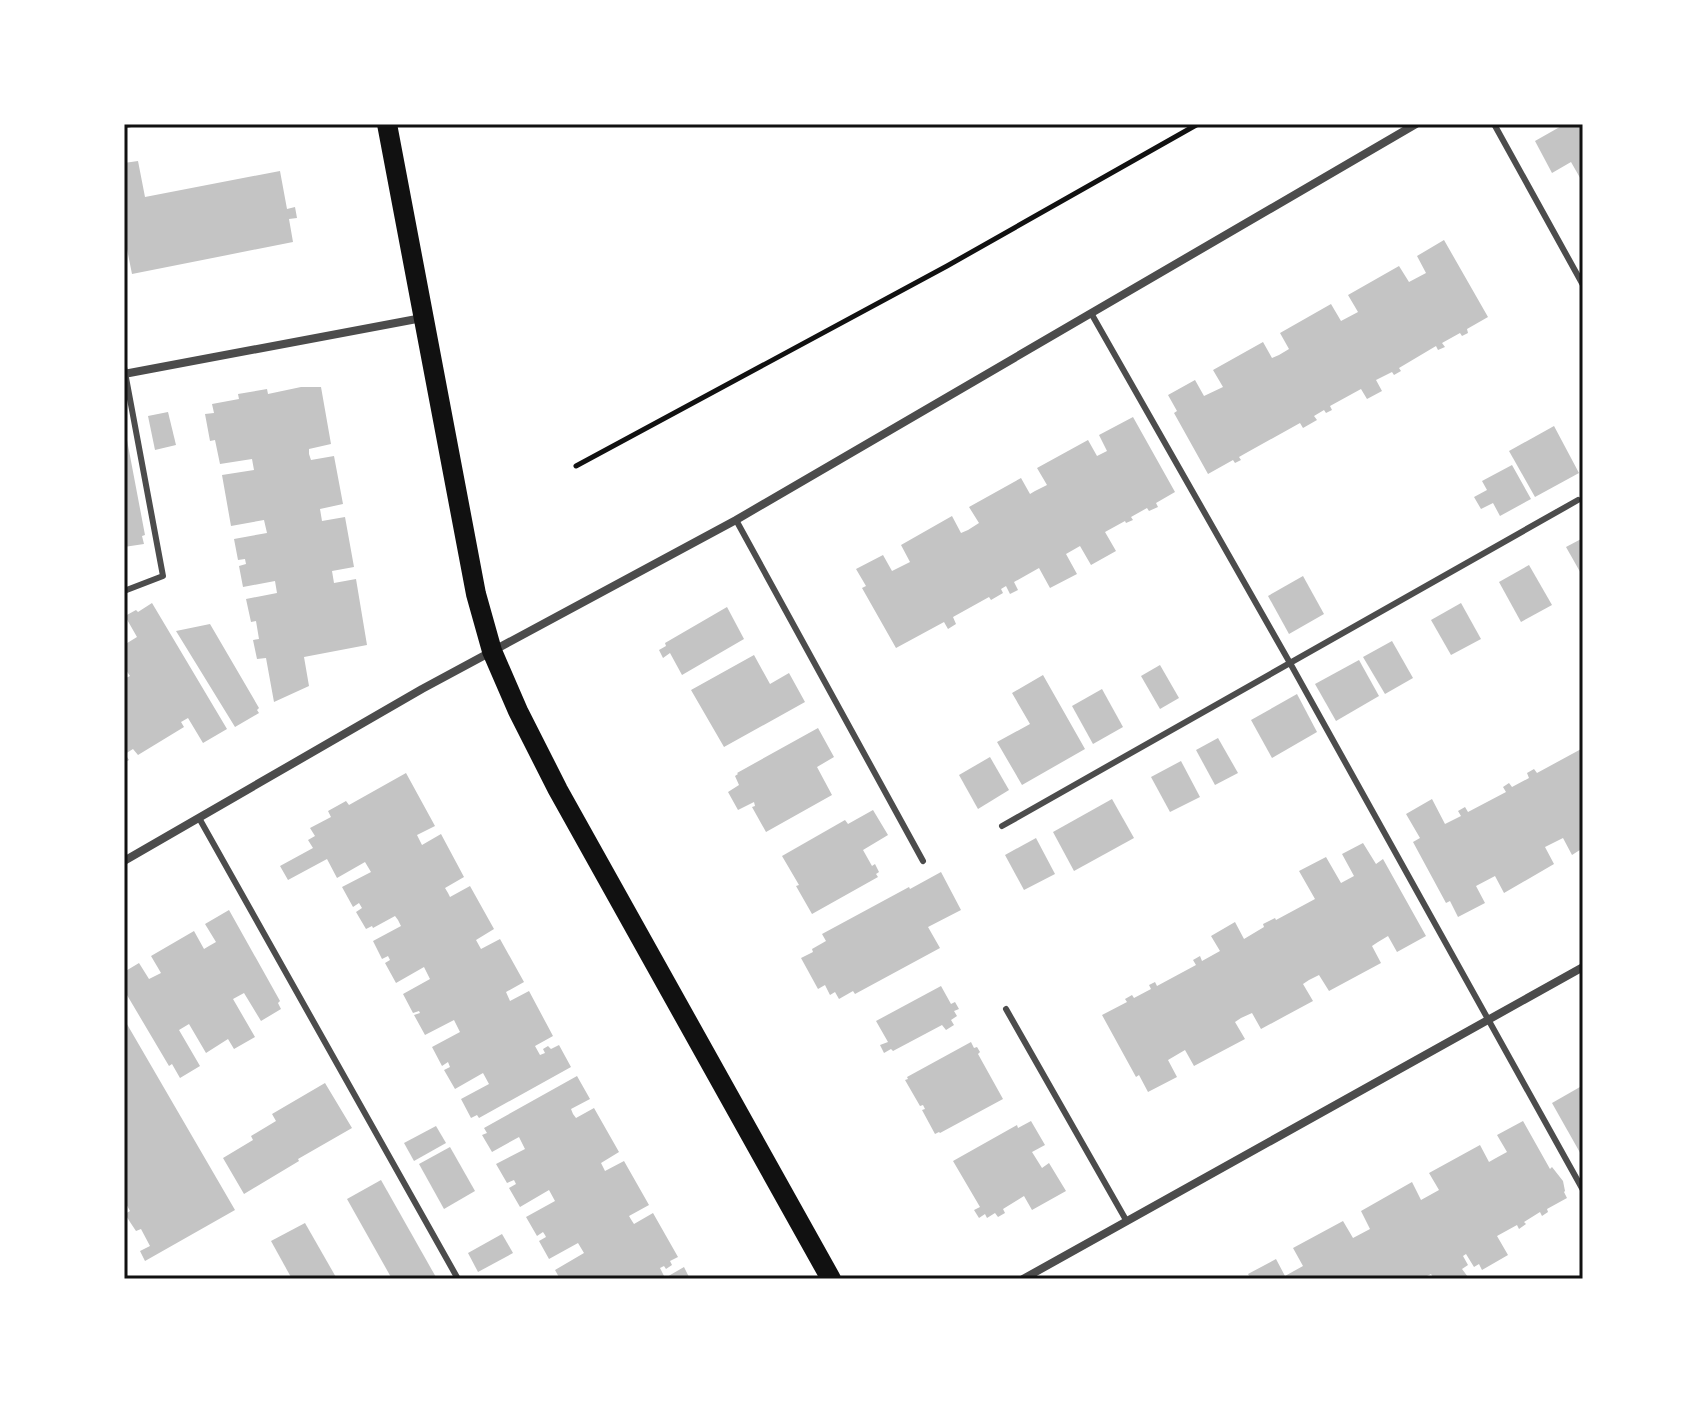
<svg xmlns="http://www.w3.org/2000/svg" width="1707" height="1403" viewBox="0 0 1707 1403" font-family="Jost,sans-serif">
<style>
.building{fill:#c4c4c4}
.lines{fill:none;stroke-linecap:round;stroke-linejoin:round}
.path{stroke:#111;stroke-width:5}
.service{stroke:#4c4c4c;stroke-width:6}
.minor{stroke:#4c4c4c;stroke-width:8}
.primary{stroke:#111;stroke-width:20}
.neatline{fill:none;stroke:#111;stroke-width:3}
</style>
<rect width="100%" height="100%" fill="#fff"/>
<!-- building -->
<g class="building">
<path d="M1565,124H1583V183L1571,162L1552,173L1535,141Z"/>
<path d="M138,161L145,197L280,171L287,209L295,207L297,218L289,219L293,242L132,274L124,234V163Z"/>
<path d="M1444,240L1488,317L1467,329L1468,333L1462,336L1460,333L1442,343L1445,347L1438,350L1436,346L1399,368L1401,371L1394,375L1392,372L1376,380L1382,391L1367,399L1361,389L1330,406L1332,410L1326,413L1324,410L1314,416L1317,420L1303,428L1300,423L1246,453L1239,457L1241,460L1235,463L1233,460L1208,474L1174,413L1177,411L1168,395L1195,380L1204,396L1223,387L1213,370L1263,342L1272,358L1279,355L1289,349L1280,333L1331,304L1341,321L1358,312L1348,295L1399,266L1409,282L1426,273L1417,256Z"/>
<path d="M301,387H321L331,444L309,449V454L311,460L334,456L343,504L320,509L322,521L345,517L354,567L332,571L334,583L356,579L367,645L304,657L309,686L274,702L266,658L257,659L253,640L259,639L256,621L251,622L246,599L277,593L275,581L243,587L239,566L246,564L245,559L238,560L234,539L267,533L264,520L231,526L222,475L254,470L252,459L220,464L215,440L210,441L205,414L214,413L212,404L239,399L238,394L267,389L268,394Z"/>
<path d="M168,412L176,445L155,450L148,416Z"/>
<path d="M1133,417L1175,492L1156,503L1158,507L1149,511L1147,508L1131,517L1133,520L1126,523L1125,521L1105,532L1116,551L1091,565L1080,546L1066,554L1077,574L1050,588L1039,568L1014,582L1018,590L1010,594L1006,586L1001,589L1003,593L991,600L989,597L953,617L956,624L948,629L944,622L896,648L862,588L866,586L856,569L883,555L892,571L910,562L901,545L952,516L961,533L968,530L979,523L969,507L1021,478L1030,494L1035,491L1047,485L1037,468L1088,440L1097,456L1107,451L1099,435Z"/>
<path d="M1554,426L1579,473L1535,497L1509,451Z"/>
<path d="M124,440H127L145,535L142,536L144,544L124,547Z"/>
<path d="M1512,465L1531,499L1500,516L1493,503L1481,509L1474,497L1487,490L1482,481Z"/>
<path d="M1583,538V577L1566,547Z"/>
<path d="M1529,565L1552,605L1521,622L1499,582Z"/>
<path d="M1303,576L1324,614L1289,634L1268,596Z"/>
<path d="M152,603L227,729L203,743L188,718L181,722L184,727L138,755L133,749L125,754L129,760L124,763V679L130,676L124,667V645L137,637L125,616L136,610L138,612Z"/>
<path d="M1461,603L1481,639L1451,655L1431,620Z"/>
<path d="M727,607L744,639L682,675L670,653L663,658L659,650L666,646L665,643Z"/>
<path d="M210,624L259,708L257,710L259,713L235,727L176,631Z"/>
<path d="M1392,641L1413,678L1385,694L1363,657Z"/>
<path d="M754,655L770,684L789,673L805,702L724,747L691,690Z"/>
<path d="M1359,660L1379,696L1336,721L1315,684Z"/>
<path d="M1160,665L1179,698L1160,709L1141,676Z"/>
<path d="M1043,675L1085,749L1022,785L997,742L1030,724L1012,693Z"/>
<path d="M1102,689L1123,727L1093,744L1072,706Z"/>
<path d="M1297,694L1317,732L1272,758L1251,720Z"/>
<path d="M818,728L834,757L817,767L832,795L766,832L752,807L755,806L754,802L738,810L728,792L739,785L735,776L738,774L737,773Z"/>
<path d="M1218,738L1238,773L1215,785L1196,750Z"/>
<path d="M1583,748V848L1572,855L1563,838L1545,847L1554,864L1504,893L1495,876L1476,886L1485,903L1458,917L1450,901L1446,903L1413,842L1420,838L1406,814L1432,799L1445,824L1461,816L1458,811L1465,807L1468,812L1506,792L1503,787L1509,783L1512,787L1529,778L1527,773L1534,769L1537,773Z"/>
<path d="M990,757L1009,790L978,809L959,775Z"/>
<path d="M1181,761L1200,797L1170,812L1151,777Z"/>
<path d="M406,773L435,826L417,835L422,845L441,834L464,877L445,888L448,893L450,897L470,886L494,929L476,940L481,949L500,939L524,982L506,992L510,1001L529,991L553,1036L535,1046L540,1055L545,1053L543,1049L548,1046L551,1049L559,1045L571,1067L479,1118L477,1115L471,1118L461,1099L489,1084L483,1073L455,1089L444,1070L450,1067L448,1062L442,1066L432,1047L460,1032L454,1020L425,1035L414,1015L420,1013L419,1011L413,1013L403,994L430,979L424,967L396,983L385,963L390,960L388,956L382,959L373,941L401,926L398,920L395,916L373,928L372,926L366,929L356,912L362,908L359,903L353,907L342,887L371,872L365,862L337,878L327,859L288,880L280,866L313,848L308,840L315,836L310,828L331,817L328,811L346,801L349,805Z"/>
<path d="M1112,799L1134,838L1074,871L1053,832Z"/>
<path d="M873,810L888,835L863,850L872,866L875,864L879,872L876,874L878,877L812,914L796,886L799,885L782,856L845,820L848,824Z"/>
<path d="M1036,838L1055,874L1024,890L1005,855Z"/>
<path d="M1363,843L1376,864L1383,859L1426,936L1397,952L1388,936L1378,942L1372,946L1381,963L1329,991L1319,975L1309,980L1303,984L1313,1001L1261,1029L1252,1013L1241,1018L1235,1022L1245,1039L1194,1066L1185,1050L1168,1060L1177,1077L1148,1092L1139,1075L1136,1077L1102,1015L1127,1002L1125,999L1132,995L1134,998L1151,989L1149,985L1155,982L1157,986L1196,965L1193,960L1200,956L1202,961L1220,951L1211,936L1235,922L1244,939L1264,927L1263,924L1275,918L1276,920L1315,899L1299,871L1326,857L1341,883L1354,876L1342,854Z"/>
<path d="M941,872L961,910L928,927L940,948L855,994L853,991L839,999L835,992L830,995L825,985L818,989L801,958L813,952L812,949L826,941L822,934L909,887L910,889Z"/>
<path d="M229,910L280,1001L278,1003L281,1009L261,1021L244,993L233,999L255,1037L234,1049L228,1039L206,1053L189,1024L179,1030L200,1066L180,1078L172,1064L169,1066L124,990V972L139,963L149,979L161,973L151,956L194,931L204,949L209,946L216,942L205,924Z"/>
<path d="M941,986L951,1004L955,1002L959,1009L954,1011L957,1016L951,1020L954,1025L946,1030L942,1025L893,1051L891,1049L884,1053L880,1045L888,1042L876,1021Z"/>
<path d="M124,1019L235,1210L145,1261L140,1251L150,1246L141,1229L136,1231L130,1222L125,1214L130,1211L124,1200Z"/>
<path d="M971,1042L974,1048L977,1047L980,1052L978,1054L1003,1099L940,1133L939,1132L935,1134L922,1110L925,1109L923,1105L920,1106L905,1080L908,1079L907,1077Z"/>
<path d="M577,1076L590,1099L571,1109L573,1114L576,1118L594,1108L619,1152L601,1163L605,1171L624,1161L649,1205L629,1216L632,1221L634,1224L653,1213L678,1257L670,1261L672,1265L666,1269L664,1266L660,1268L665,1278L684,1267L690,1279H560L555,1270L584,1253L578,1243L549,1259L539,1241L546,1237L545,1235L543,1232L537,1236L526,1217L555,1201L549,1190L520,1207L509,1188L516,1184L514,1180L507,1183L496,1164L525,1149L519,1137L492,1152L482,1135L487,1133L484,1128Z"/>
<path d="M325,1083L352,1128L298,1159L299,1161L244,1194L223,1158L253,1140L251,1136L276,1121L272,1114Z"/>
<path d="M1580,1087L1583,1092V1158L1552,1103Z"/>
<path d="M1031,1121L1045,1145L1032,1152L1042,1168L1049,1163L1066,1191L1032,1210L1024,1196L1003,1209L1005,1213L998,1217L995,1213L987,1218L985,1214L979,1218L974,1210L980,1207L953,1161L1017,1125L1018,1128Z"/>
<path d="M1523,1121L1550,1169L1552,1167L1563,1181L1565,1191L1564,1192L1567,1198L1547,1209L1548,1212L1542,1216L1540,1212L1524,1222L1526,1224L1519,1229L1517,1225L1497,1236L1508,1255L1482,1270L1479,1264L1474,1267L1466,1254L1463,1256L1468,1265L1462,1269L1468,1277L1465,1279H1434L1431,1274L1421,1279H1251L1248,1274L1276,1259L1285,1276L1303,1266L1293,1248L1343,1221L1353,1238L1370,1229L1361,1211L1412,1182L1421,1200L1439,1190L1429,1173L1480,1145L1489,1162L1496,1158L1507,1152L1497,1135Z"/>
<path d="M436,1126L446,1143L414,1161L404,1143Z"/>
<path d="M450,1147L475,1191L444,1209L419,1164Z"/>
<path d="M381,1180L437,1279H392L347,1199Z"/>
<path d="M305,1223L337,1279H292L271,1241Z"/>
<path d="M502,1234L513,1253L478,1272L468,1253Z"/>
</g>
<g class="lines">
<!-- path -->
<path class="path" d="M576,466L947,266L1198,124"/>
<!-- service -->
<g class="service">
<path d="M1494,124L1583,285"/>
<path d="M124,125L131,124"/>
<path d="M1091,313L1290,663L1583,1190"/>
<path d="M124,367L163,576L124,591"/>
<path d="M736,520L923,861"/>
<path d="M199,818L458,1279"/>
<path d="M1002,826L1578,500"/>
<path d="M1006,1009L1126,1220"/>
</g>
<!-- minor -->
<g class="minor">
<path d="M124,374L422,318"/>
<path d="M124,861L422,689L736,520L1416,124"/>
<path d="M1023,1279L1583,967"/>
</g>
<!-- primary -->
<path class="primary" d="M387,124L476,594L492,651L518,711L558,790L831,1279"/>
</g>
<!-- border -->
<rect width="1707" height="1403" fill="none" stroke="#ffffff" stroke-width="252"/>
<rect x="126" y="126" width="1455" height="1151" class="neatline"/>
</svg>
